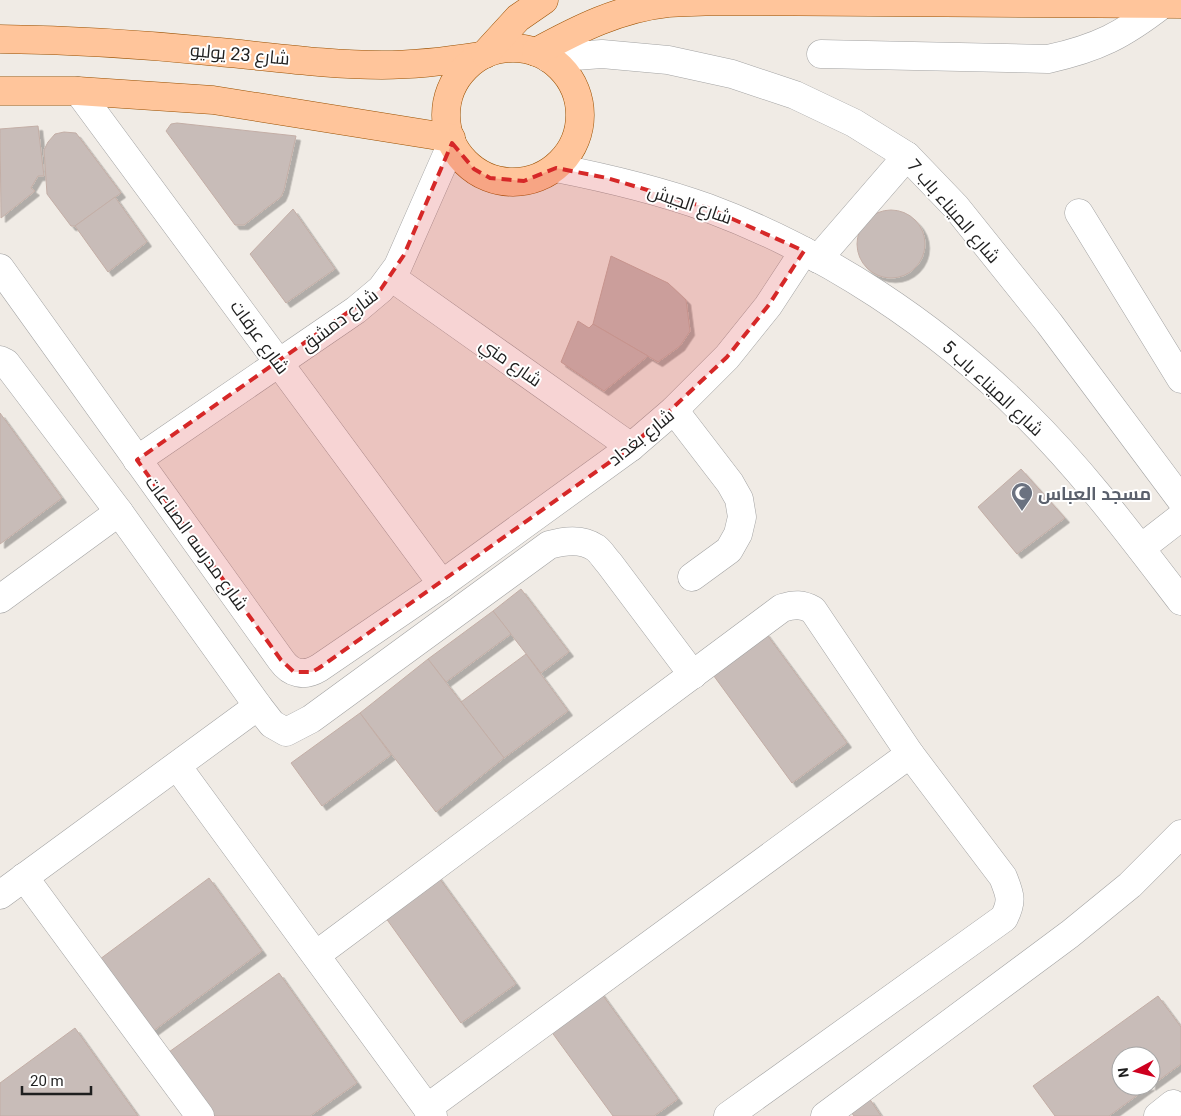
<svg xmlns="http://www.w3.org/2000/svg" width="1181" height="1116" viewBox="0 0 1181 1116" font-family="Roboto,Cairo,sans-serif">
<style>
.building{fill:#c8bcb8;stroke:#c3aea6;filter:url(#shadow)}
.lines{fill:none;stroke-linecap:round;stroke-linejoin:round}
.minor-casing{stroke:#a3a3a3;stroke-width:29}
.major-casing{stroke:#9a5000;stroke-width:29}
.minor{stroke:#fff;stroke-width:28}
.major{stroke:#ffc59b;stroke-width:28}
.marked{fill:#d62828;fill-opacity:0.2;stroke:#d62828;stroke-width:4;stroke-dasharray:10 6;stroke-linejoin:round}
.labels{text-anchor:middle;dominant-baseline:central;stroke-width:4;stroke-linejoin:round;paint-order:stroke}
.street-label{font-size:18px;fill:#1f1f1f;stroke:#fff}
.worship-label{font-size:18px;font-weight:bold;fill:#5b616d;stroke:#fff;text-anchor:start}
</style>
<defs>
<filter id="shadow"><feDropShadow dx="4.5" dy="4.5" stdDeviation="0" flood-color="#0004"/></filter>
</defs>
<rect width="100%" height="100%" fill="#f0ebe5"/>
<!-- building -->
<g class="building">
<path d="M177,123L296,136L284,190L281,197L244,225H235L166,131L171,124Z"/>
<path d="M38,126L44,176H38L31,188L35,191L1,218L0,129Z"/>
<path d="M64,132L76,133L121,193L75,226H71L47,194L44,150L48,142L55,134Z"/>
<path d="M115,197L147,242L108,272L75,226Z"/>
<path d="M293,209L335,269L286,303L250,254Z"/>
<circle cx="891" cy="244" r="34"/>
<path d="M611,256L668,283L686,300L690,331L680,346L658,362L593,324Z"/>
<path d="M578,321L589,328L593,324L648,356L604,391L561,362Z"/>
<path d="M0,413L62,498L0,544Z"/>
<path d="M1021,469L1065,518L1017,554L978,507Z"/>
<path d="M521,589L569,652L541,673L493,611Z"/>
<path d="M493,611L511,634L446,682L428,659Z"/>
<path d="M765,632L847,743L792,783L711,672Z"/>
<path d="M526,654L568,711L504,758L461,702Z"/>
<path d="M428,659L504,758L436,812L360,713Z"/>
<path d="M360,713L391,755L322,806L291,763Z"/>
<path d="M437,875L516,984L461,1023L383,914Z"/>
<path d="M209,878L262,951L145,1037L92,965Z"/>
<path d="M279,973L357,1083L310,1116H203L162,1057Z"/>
<path d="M599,990L678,1099L654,1116H613L548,1027Z"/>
<path d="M1158,996L1181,1027V1064L1151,1086V1056H1121V1086H1150L1109,1116H1055L1033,1086Z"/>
<path d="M75,1028L138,1116H0V1083Z"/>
<path d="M869,1098L881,1116H854L851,1112Z"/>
</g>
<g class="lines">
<!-- minor casing -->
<g class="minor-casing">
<g id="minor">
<path d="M821,54L1048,59C1098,48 1123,35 1163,4"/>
<path d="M548,58L602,54L668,60L732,74L795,95L854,123L907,156L956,207L1049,323L1181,500"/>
<path d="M78,91L442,584"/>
<path d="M556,168C607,178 658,190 708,208C826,252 936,325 1025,414C1083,471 1132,537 1181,601"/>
<path d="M1079,213L1181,379"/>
<path d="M818,259L907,156"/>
<path d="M0,268L281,660C291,674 304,677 319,668L442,584L631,447L674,410L727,357L768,306L804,251"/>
<path d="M391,277L631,447"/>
<path d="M0,360L6,363L119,512L258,706L272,724L286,732L311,719L549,545C564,541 581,538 596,548C601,552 605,559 609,563L693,675"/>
<path d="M674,410L730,483L739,499L742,517L738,534L729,550L692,577"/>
<path d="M137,460L356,310L381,289L398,266L452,143"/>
<path d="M1141,548L1181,517"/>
<path d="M0,599L119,512"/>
<path d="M177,766L433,1116"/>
<path d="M24,877L200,1116"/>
<path d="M0,895L258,706"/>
<path d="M316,955L782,608C795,604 802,604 813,610L910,754L1003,877C1010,895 1013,900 1004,918L728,1116"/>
<path d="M427,1108L910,754"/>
<path d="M825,1116L1070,934L1130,885L1181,834"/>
<path d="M1158,1116L1173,1104"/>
</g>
</g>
<!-- major casing -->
<g class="major-casing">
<g id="major">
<path d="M0,39C70,40 139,44 208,51C266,56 324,65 382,65C415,65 448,61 480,56"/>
<circle cx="513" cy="115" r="67"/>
<path d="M536,52C578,29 620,8 668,3C683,2 699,2 714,1L1181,4"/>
<path d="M485,54L518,18L544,0"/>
<path d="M0,91H78L213,100L451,138"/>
</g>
</g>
<!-- minor -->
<use href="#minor" class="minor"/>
<!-- major -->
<use href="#major" class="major"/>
</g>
<!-- marked area -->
<path class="marked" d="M452,143L474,169L490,178L524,181L556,168L607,178L708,208L804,251L768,306L727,357L631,447L319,668L312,672H294L281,660L137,460L381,289L404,255Z"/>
<!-- icons -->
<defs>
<g id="mosque-pin" transform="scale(1.125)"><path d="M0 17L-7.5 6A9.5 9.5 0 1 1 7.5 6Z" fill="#6b7280" stroke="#fff"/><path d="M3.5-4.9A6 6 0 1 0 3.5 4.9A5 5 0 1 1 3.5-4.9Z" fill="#fff"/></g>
</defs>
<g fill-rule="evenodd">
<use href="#mosque-pin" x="1022" y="493"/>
</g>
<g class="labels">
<!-- street labels -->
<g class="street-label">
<text transform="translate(240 54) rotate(5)">شارع 23 يوليو</text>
<text transform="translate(690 204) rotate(19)">شارع الجيش</text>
<text transform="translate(954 211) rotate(49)">شارع الميناء باب 7</text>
<text transform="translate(339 320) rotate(-37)">شارع دمشق</text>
<text transform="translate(260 337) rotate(54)">شارع عرفات</text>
<text transform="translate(511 362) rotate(35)">شارع مني</text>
<text transform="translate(993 388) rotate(43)">شارع الميناء باب 5</text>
<text transform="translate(641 437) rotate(-39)">شارع بغداد</text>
<text transform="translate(197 543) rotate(54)">شارع مدرسه الصناعات</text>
</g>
<!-- worship labels -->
<g class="worship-label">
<text x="1038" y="493">مسجد العباس</text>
</g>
</g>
<!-- north arrow -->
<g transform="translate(1136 1071) rotate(263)"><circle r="24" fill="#ffffff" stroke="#a5a5a5"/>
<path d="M0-4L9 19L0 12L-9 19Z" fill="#ce001f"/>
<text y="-8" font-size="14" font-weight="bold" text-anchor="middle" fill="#1f1f1f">N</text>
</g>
<!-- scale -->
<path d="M22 1086v8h69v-8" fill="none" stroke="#1f1f1f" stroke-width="2.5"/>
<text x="30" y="1086" font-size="15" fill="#1f1f1f" stroke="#ffffff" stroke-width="4" paint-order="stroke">20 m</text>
</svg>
